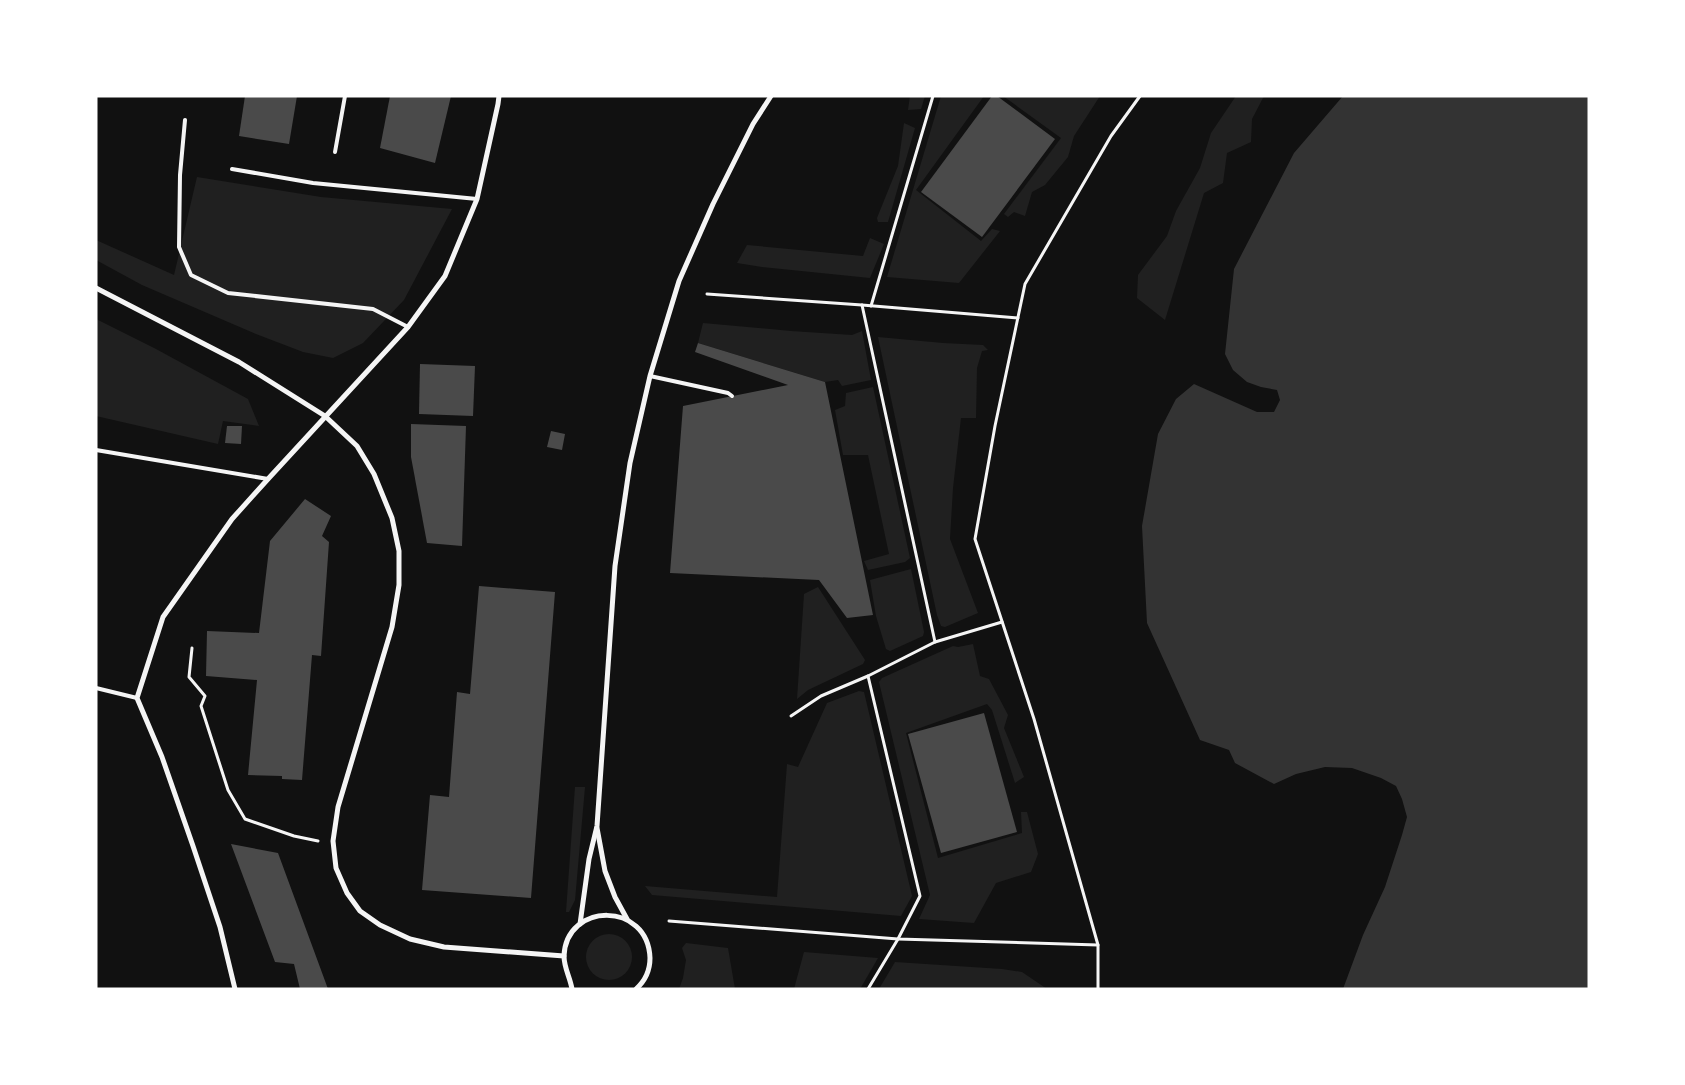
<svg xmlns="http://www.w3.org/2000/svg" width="1685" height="1085" viewBox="0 0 1685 1085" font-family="Lato,sans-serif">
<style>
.green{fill:#202020}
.water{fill:#333}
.building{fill:#4a4a4a}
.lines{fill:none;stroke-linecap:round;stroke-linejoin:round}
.path{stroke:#f5f5f5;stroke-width:3}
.service{stroke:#f5f5f5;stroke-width:4}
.minor{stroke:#f5f5f5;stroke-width:5}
</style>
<rect width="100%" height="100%" fill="#111"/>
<!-- green -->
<g class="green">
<path d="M910,96H925L921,109L908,110Z"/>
<path d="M941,96H984L916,190L981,241L992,229L1000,231L959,283L887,277Z"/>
<path d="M1003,96H1100L1074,136L1068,157L1045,185L1032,192L1025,216L1014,212L1008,217L1004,214L1061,138Z"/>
<path d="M1236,96H1264L1252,119L1251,142L1227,153L1223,183L1204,193L1165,320L1137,298L1138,275L1167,236L1176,211L1200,168L1211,133Z"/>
<path d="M904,123L915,128L888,222H878L877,218L898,166Z"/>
<path d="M197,177L321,197L452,209L404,300L363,343L333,358L303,352L256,334L142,285L96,260V240L174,275Z"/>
<path d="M870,238L884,244L870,278L762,267L737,263L747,245L863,256Z"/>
<path d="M96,319L156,349L248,399L259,426L223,421L218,444L96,416Z"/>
<path d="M703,323L791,331L852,335L862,331L871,380L842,386L838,380L825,382L698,343Z"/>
<path d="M878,337L943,343L983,345L988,350L982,351L977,368L976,418H961L953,488L950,539L978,613L945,627L941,626L937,615Z"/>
<path d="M873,387L910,558L905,562L868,570L864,561L889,554L868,455H843L835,410L845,406L846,393Z"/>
<path d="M911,569L924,632L923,636L890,651L886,649L876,616L870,580Z"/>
<path d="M818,587L865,660L863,664L808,690L797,699L804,594Z"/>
<path d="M973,644L980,676L989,679L1008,715L1004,728L1024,777L1015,783L992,710L987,704L906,733L938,858L1022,833L1021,812H1027L1038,854L1031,872L996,883L974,923L919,919L930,895L879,682L882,678L953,646L958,647Z"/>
<path d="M859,691L864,692L912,896L901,916L652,895L645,886L777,897L787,764L798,767L827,703Z"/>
<path d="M575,787H585L575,900L569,912H566Z"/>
<circle cx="609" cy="957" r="23"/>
<path d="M686,943L728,948L735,989H679L683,978L686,960L682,948Z"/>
<path d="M804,952L878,958L860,989H794Z"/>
<path d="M895,962L1002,969L1022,972L1047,989H879Z"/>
</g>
<!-- water -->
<path class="water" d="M1343,96H1589V989H1343L1363,935L1385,887L1402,835L1407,817L1402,799L1396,786L1381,778L1352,768L1325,767L1296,774L1274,784L1235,763L1229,750L1200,740L1147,623L1142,526L1158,434L1176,399L1194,384L1257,412H1274L1280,400L1277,390L1261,387L1247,382L1233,370L1225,354L1234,269L1294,153Z"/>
<!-- building -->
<g class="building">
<path d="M245,96H297L289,144L239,136Z"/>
<path d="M390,96H451L435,163L380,148Z"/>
<path d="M992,96H997L1055,139L982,237L921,192Z"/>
<path d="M698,343L825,382L873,615L847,618L819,580L670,573L683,406L788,385L695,352Z"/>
<path d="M420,364L475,366L473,416L419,414Z"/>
<path d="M411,424L466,426L462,546L427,543L411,457Z"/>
<path d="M227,426H242L241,444L225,443Z"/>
<path d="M551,431L565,434L562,450L547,447Z"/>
<path d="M305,499L331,516L322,536L329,542L321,656L312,655L302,780L282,779V776L248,775L257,680L206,676L207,631L259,633L270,541Z"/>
<path d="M479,586L555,592L531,898L422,890L430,795L449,797L457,692L470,694Z"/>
<path d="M984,713L1017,832L941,853L908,734Z"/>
<path d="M231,844L278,853L328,989H300L294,964L275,962Z"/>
</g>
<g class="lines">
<!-- path -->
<g class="path">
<path d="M707,294L862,305L1018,318"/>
<path d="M862,305L935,642"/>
<path d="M871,306L933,96"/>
<path d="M192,648L189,677L205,696L201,706L228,790L245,819L294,836L318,841"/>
<path d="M791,716L821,696L868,676L935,642L1002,622"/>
<path d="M669,921L898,939L1098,945"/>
<path d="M868,989L898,939L920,896L868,676"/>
<path d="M1098,989V945L1034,719L975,539L995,426L1025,284L1111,136L1140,96"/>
</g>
<!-- service -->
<g class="service">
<path d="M185,120L180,175L179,247L191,275L228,293L373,309L408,327"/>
<path d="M335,152L345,96"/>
<path d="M232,169L313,183L477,199"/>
<path d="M650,376L728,393L732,396"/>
<path d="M96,450L268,479"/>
<path d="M96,688L137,698"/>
</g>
<!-- minor -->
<g class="minor">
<path d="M96,288L239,362L325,416L357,446L374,474L392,518L399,551V585L392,627L338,807L333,841L336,868L347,893L360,911L380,925L410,939L444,947L564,956"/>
<path d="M597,828L605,871L615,897L627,919"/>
<path d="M580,924L589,859L597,826L615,566L630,463L650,376L679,281L713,204L753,124L771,96"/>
<path d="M235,989L220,927L193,846L162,757L137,698L163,617L232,519L268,479L408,327L445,276L477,199L498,104L499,96"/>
<path d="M572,989C570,977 564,968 564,956C566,902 648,901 650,958C650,970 645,981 636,989"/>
</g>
</g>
<!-- border -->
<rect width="1685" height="1085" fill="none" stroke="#ffffff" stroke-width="195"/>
</svg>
